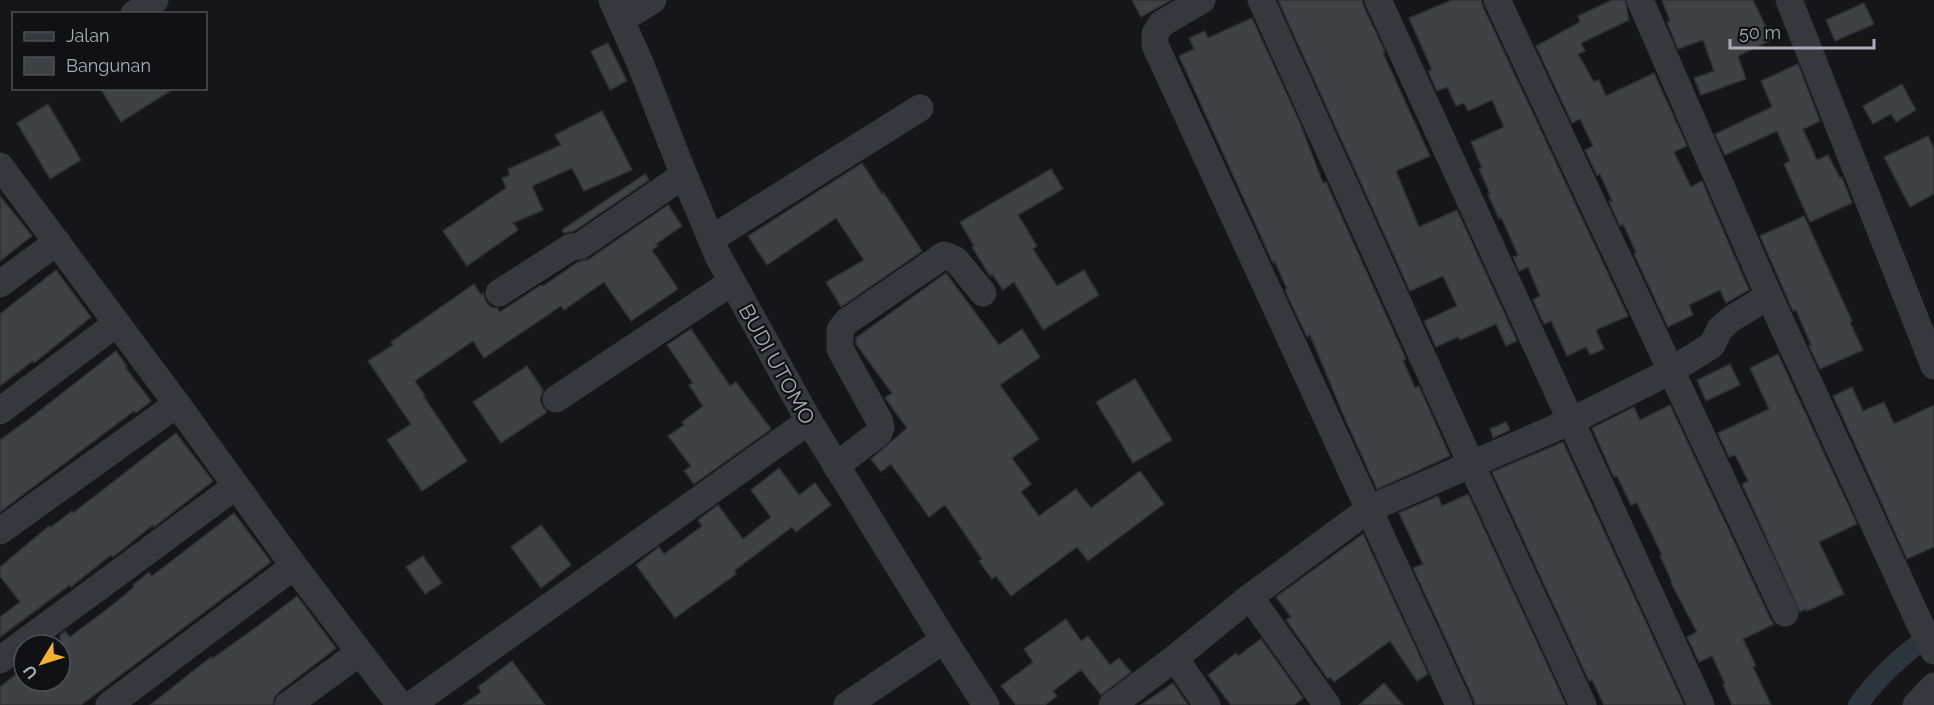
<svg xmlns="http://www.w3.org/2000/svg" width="1934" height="705" viewBox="0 0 1934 705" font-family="Raleway,sans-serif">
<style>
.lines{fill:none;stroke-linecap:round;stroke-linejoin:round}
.canal{stroke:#2c353c;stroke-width:20}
.building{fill:#404145;stroke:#303034;stroke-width:1.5}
.minor{stroke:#37383d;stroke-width:27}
.labels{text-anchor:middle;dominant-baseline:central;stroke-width:4.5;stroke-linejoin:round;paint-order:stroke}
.street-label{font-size:21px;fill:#a8adb8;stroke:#111113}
</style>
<rect width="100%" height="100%" fill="#161618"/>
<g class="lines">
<!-- canal -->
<path class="canal" d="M1858,705C1878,677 1906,652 1934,632"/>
</g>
<!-- building -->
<g class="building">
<path d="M1132,0H1171L1141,17Z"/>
<path d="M1278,0H1362L1364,7L1385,52L1383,53L1430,156L1396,171L1419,227L1457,210L1517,341L1506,346L1496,324L1460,340L1458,337L1436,347L1424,321L1457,306L1443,276L1410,291Z"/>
<path d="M1452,0H1481L1483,7L1628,316L1596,330L1604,349L1590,355L1586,347L1567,356L1551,321L1544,324L1533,300L1540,296L1528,267L1519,271L1513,257L1518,255L1501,217L1499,219L1488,194H1490L1479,169L1482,168L1471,142L1504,127L1492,100L1468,111L1464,103L1456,106L1447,87L1437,91L1428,71L1432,70L1409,18Z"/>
<path d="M1612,0H1625L1629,20L1581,43L1585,51L1578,54L1594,82L1599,80L1606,96L1654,73L1687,146L1674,152L1691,187L1702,181L1749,290L1726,303L1720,290L1689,305L1693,315L1668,327L1634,254L1636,252L1623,224L1620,226L1609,202L1612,201L1600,174L1597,175L1585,150L1593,146L1580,119L1572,123L1536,46L1580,22L1578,16Z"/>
<path d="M1662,0H1753L1772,40L1738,56L1746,79L1701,95L1694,78L1714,71L1703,40L1678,49L1667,22L1670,21Z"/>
<path d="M1864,3L1874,24L1835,41L1826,20Z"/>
<path d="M1252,18L1300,123L1323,183L1326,182L1406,359L1403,360L1415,388L1419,386L1450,456L1377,489L1346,421L1310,335L1307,337L1296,314L1285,290L1287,289L1275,262L1273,263L1179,56L1194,49L1189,38L1205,31L1208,38Z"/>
<path d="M608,43L627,81L610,90L591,51Z"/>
<path d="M1798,64L1820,121L1803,129L1817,160L1828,155L1840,178L1842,177L1852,203L1810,222L1784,164L1790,161L1777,131L1725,155L1715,134L1772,107L1761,81Z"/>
<path d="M1902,84L1916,110L1896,122L1891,114L1873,124L1863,106Z"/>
<path d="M100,88H175L121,122Z"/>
<path d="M48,104L81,160L50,179L17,123Z"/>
<path d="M602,111L632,170L584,191L572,168L532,186L543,210L513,223L518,230L467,266L443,231L506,188L502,178L510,175L508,169L561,145L555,135Z"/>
<path d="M1928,136L1934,149V194L1910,207L1884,157Z"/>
<path d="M862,163L882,194L884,193L922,251L841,307L826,282L864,260L836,218L767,265L748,236Z"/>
<path d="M1051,169L1063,189L1018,215L1037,246L1033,249L1057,286L1084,270L1099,295L1043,330L1014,282L1003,290L992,274L990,276L972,247L974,246L960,222Z"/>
<path d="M645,174L649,180L574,231L564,233L562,230Z"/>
<path d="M0,196L32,236L0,261Z"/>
<path d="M668,205L682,226L656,244L658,246L652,250L678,289L631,321L604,282L564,310L561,306L484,358L473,341L415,381L425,396L424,397L467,461L422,491L387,440L411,424L368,361L393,345L391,342L474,284L481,295L483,293L486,302L491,307L497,308L500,312L541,285L543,286L578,262L589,259Z"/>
<path d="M1804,216L1852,321L1850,322L1863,350L1820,369L1809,346L1811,345L1796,310L1793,311L1760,236Z"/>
<path d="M56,270L91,317L34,363L33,361L0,386V314Z"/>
<path d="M946,273L999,345L1022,329L1040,357L1000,385L1039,439L1012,458L1031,484L1021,492L1039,516L1076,489L1091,508L1140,471L1164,504L1088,561L1077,547L1011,596L996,576L992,579L979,561L982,559L945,505L929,517L891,464L881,472L871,459L907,428L885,398L892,393L856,344V338Z"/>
<path d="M691,329L730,386L736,382L771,429L694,484L684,471L691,466L668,436L684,425L682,422L703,406L689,385L693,383L667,345Z"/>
<path d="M116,351L127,366L125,367L151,401L136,413L134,411L114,426L0,512V440L33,416Z"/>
<path d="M1778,354L1857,524L1819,542L1844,594L1807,611L1806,609L1800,612L1742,484L1748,481L1735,455L1729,457L1718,433L1769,409L1750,368Z"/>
<path d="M1730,364L1740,385L1706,401L1697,380Z"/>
<path d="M527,366L543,390L540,401L543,407L547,412L501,443L473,402Z"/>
<path d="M1135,379L1172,440L1133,463L1096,402Z"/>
<path d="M1852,387L1863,411L1884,402L1894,424L1934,405V547L1907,559L1833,396Z"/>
<path d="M1670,405L1771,620L1774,624L1743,639L1756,666L1753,667L1771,705H1732L1723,685L1725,684L1712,656L1699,662L1687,637L1697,632L1671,583L1672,582L1660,556L1662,555L1637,503L1631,505L1617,476L1614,477L1592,428L1634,407L1640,420Z"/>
<path d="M1506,422L1510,430L1493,438L1490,429Z"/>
<path d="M176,433L213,481L154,527L153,525L113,557L111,555L71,587L70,585L0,637V617L20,602L0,576V567L49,526L51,527L72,511L73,513Z"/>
<path d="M1563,442L1684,705H1604L1592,680L1589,681L1492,472Z"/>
<path d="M779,468L799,495L815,483L831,505L796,532L792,527L734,571L736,574L675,618L636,565L659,547L664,554L702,526L698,520L718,505L743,539L771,517L751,490Z"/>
<path d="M1468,494L1566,705H1475L1473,698L1413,568L1423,564L1399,513L1438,496L1442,506Z"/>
<path d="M234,513L271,562L81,705H0V687L24,668V681H34L40,688L48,681H60V635L65,631L70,637L115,603L134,587L133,585L149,572L152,576Z"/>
<path d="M541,525L571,565L541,588L511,547Z"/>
<path d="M1363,534L1428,674L1417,681L1390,641L1334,682L1330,677L1328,679L1286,620L1291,617L1276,597Z"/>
<path d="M423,556L442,583L425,594L406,567Z"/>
<path d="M297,596L336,648L279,692L274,698L273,705H150L211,657L213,658L255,628Z"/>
<path d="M1066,619L1081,641L1088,636L1110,665L1119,658L1131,672L1101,695L1081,670L1053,691L1057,696L1045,705H1016L1001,686L1033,662L1024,649Z"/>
<path d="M1261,639L1303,698L1294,705H1231L1208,675L1236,653L1238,656Z"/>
<path d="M512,661L545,705H463L481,692L478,687Z"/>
<path d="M1173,683L1188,705H1141Z"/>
<path d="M1384,683L1403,705H1359Z"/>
</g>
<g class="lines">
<!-- minor -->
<g class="minor">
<path d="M612,0L640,63L680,165L718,256L809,421L944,640L986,705"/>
<path d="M1202,0L1161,24L1155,34V45L1459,705"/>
<path d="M1261,0L1472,466L1583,705"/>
<path d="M1378,0L1701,705"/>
<path d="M1497,0L1785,613"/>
<path d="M1640,0L1769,296L1920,624L1934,651"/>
<path d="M1789,0L1934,366"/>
<path d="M134,14L155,0"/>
<path d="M621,20L653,0"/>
<path d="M0,166L177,404L294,566L400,705"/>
<path d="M711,239L920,108"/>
<path d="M0,284L57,242"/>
<path d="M499,293L571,247L580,246L684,175"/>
<path d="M556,399L732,282"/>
<path d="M0,411L117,323"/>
<path d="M836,466L879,433L881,427L879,420L840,349V330L846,322L944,255L956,260L983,293"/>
<path d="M0,531L177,404"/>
<path d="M1250,597L1327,705"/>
<path d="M1175,658L1207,705"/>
<path d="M0,660L236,486"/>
<path d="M109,705L294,566"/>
<path d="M288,705L359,653"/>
<path d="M411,705L809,421"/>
<path d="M847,705L944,640"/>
<path d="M1112,705L1175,658L1250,597L1369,509L1571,421L1671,371L1712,345L1720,329L1731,319L1769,296"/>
<path d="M1916,705L1934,686"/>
</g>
</g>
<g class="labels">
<!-- street labels -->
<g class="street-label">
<text transform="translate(777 364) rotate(61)">BUDI UTOMO</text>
</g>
</g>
<!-- legend -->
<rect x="12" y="12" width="195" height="78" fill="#111113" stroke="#4d4f55" stroke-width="1.5"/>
<rect x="24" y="32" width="30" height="9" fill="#37383d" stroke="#4d4f55" stroke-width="1.5"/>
<text x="66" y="42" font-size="18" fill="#a8adb8">Jalan</text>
<rect x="24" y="57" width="30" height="18" fill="#404145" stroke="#4d4f55" stroke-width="1.5"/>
<text x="66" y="72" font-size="18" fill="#a8adb8">Bangunan</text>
<!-- north arrow -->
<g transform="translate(42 663) rotate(232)"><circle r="28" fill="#111113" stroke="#4d4f55" stroke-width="1.5"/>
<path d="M0-4.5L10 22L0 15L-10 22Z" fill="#f2b134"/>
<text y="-9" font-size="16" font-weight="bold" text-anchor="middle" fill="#a8adb8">U</text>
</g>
<!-- scale -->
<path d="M1730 39v9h144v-9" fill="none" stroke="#a8adb8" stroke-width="3"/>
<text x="1739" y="39" font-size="18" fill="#a8adb8" stroke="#111113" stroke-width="4.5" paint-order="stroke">50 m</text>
</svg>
